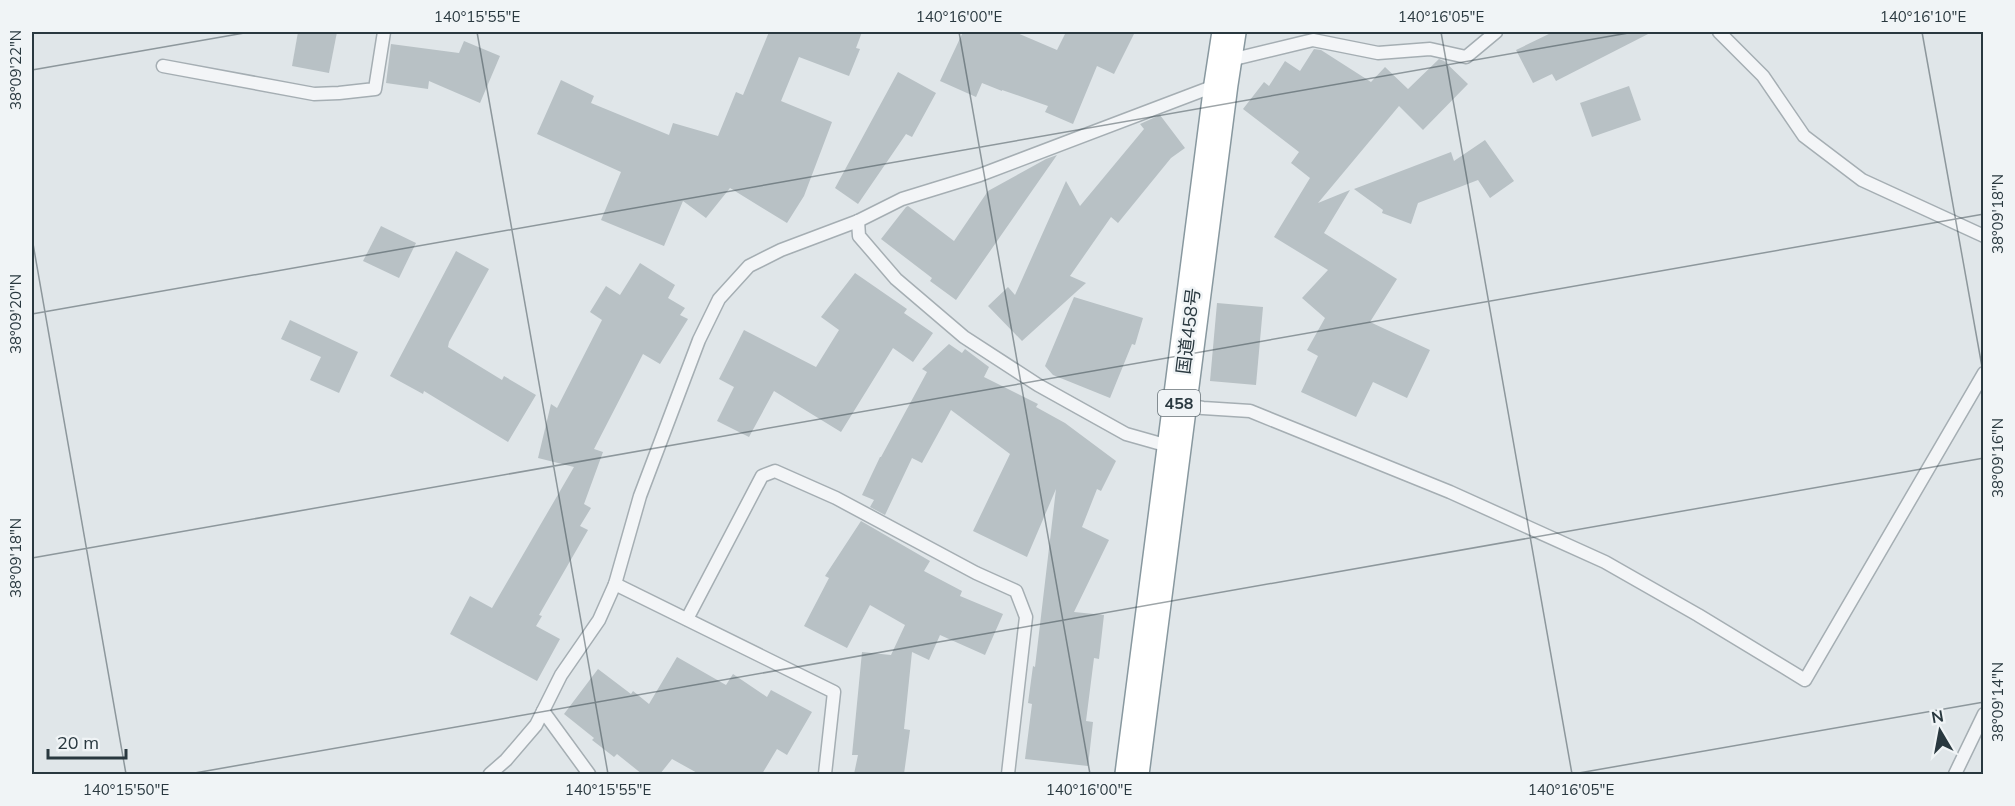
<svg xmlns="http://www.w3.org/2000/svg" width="2015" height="806" viewBox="0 0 2015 806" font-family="Mulish,'Noto Sans JP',sans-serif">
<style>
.building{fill:#b8c1c5}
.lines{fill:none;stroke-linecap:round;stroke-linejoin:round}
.lane-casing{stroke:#a5aeb3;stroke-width:15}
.highway-casing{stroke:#88989f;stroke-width:36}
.lane{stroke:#f3f5f7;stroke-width:12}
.highway{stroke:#fff;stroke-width:33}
.ticks{fill:none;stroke:#29383f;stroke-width:1.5;stroke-opacity:0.45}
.labels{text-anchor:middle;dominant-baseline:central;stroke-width:5;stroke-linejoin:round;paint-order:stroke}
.shield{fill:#f0f4f6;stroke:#657076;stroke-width:1.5}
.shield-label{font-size:16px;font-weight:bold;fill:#29383f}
.street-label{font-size:18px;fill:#29383f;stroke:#f0f4f6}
.neatline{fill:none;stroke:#29383f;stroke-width:2}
.ticks-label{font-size:15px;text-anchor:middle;fill:#29383f}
</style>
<rect width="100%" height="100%" fill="#e0e6e9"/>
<!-- building -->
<g class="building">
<path d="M298,32H337L329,73L292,66Z"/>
<path d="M769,32H862L856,48L860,49L849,76L799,57L781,101L832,122L804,196L787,223L730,188L706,218L683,201L664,246L601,220L621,172L537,134L561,80L594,96L591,103L669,135L673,123L718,136L736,92L743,95Z"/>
<path d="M963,32H1015L1057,50L1066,32H1135L1114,74L1097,66L1073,124L1045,112L1048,106L1002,90V91L982,83L976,97L940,81Z"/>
<path d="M1553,32H1652L1556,81L1552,74L1533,83L1516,50Z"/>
<path d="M464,41L500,56L480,103L429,81L428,89L386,83L391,44L459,53Z"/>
<path d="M1314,49L1321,50L1371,82L1385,67L1408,89L1439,59L1444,61L1468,84L1423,130L1399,106L1318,203L1350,190L1324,233L1397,279L1370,322L1430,350L1407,398L1373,382L1356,417L1301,392L1318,356L1307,350L1325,318L1302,298L1328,270L1274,237L1310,178L1291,163L1299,152L1243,109L1264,82L1269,86L1285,61L1300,71Z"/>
<path d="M898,72L936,93L912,137L906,134L858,204L835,188Z"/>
<path d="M1629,86L1641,120L1592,137L1580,103Z"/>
<path d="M1160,115L1185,148L1171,158L1118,223L1111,217L1070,276L1086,283L1022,341L988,306L1008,287L1015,295L1066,181L1080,206L1144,129L1140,124Z"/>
<path d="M1485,140L1514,181L1490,198L1478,180L1418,203L1411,224L1382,213L1383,210L1354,189L1451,152L1454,161Z"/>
<path d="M1057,155L956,300L930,281L932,278L881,239L906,207L908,206L954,241L988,191L1046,159Z"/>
<path d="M381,226L416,243L399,278L363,261Z"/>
<path d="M456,251L489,269L449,342L448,347L502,380L504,376L536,395L508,442L424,391L423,394L390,376Z"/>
<path d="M640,263L675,285L668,298L685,308L680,315L688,319L660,364L643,354L594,449L603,452L584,504L591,508L580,526L588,530L539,615L542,616L536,626L560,639L537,681L450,634L470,596L492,608L574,467L538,458L551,404L557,408L602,320L590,312L606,286L620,295Z"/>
<path d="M855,273L907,309L904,313L933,333L913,362L893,348L841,432L774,391L749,437L717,421L734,387L719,379L744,330L816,367L839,330L821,317Z"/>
<path d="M1074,297L1143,318L1135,345L1132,344L1110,398L1053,375L1045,366Z"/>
<path d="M1217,303L1263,307L1256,385L1210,381Z"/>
<path d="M290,320L358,352L339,393L310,380L321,357L281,339Z"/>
<path d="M949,344L962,353L965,349L989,367L984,377L1038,404L1036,407L1065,423L1116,461L1101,491L1097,489L1082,527L1109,540L1074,612L1104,615L1099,659L1094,658L1086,721L1093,722L1088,766L1025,759L1032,704L1028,703L1033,666L1035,667L1056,489L1027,557L973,531L1010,454L951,410L922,463L912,458L885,515L870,507L874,500L862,495L880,457H881L927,372L922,369Z"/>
<path d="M861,521L930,561L924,571L962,591L960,596L1003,614L985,655L940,635L929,660L912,652L904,729L910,730L904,774H854L858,755H852L862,652L891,655L905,625L870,605L847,648L804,626L829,578L825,576Z"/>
<path d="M677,657L726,685L733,674L767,697L771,690L812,712L787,755L777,749L762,774H699L672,759L660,774H642L617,754L614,757L592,740L594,738L564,714L598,669L631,694L633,691L649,704Z"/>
</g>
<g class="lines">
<!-- lane casing -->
<g class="lane-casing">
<g id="lane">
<path d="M1719,32L1763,76L1804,136L1862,180L1984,236"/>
<path d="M1226,61L1313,40L1378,53L1430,49L1466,57L1496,32"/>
<path d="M163,66L314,94L339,93L375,89L384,32"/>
<path d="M858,221L859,236L896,279L964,337L1038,385L1126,434L1172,447"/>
<path d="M1180,404L1203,408L1250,411L1450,492L1605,562L1698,615L1805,680L1984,373"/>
<path d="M615,584L834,692L825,774"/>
<path d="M687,619L762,476L775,471L836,498L976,573L1016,591L1026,617L1008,774"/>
<path d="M543,711L589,774"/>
<path d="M490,774L506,760L536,725L561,675L599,620L615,584L640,496L699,340L719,299L749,266L781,250L858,221L902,199L980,175L1217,85"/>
<path d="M1955,774L1984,714"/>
</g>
</g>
<!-- highway casing -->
<g class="highway-casing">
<path id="highway" d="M1132,774L1221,84L1229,32"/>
</g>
<!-- lane -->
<use href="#lane" class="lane"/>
<!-- highway -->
<use href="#highway" class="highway"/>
</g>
<!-- ticks -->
<path class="ticks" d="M477,32L608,774M959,32L1090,774M1441,32L1572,774M1922,32L1984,378M32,70L250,32M32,238L126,774M32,314L1634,32M32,558L1984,214M189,774L1984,458M1573,774L1984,702"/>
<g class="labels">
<!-- shield labels -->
<rect class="shield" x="1158" y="390" width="42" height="26" rx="4.5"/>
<g class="shield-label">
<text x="1179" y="403">458</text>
</g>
<!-- street labels -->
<g class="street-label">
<text transform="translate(1188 331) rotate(-83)">国道458号</text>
</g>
</g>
<!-- border -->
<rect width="2015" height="806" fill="none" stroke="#f0f4f6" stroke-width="66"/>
<!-- north arrow -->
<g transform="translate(1940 731) rotate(350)" stroke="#f0f4f6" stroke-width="4.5" paint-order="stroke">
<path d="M0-4.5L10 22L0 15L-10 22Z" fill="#29383f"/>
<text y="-9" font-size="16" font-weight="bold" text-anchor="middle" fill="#29383f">N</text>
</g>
<!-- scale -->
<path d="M48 749v9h78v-9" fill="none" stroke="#29383f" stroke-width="3"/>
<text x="57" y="749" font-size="18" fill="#29383f" stroke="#f0f4f6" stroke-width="4.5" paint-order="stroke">20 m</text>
<rect x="33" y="33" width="1949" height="740" class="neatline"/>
<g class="ticks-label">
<text x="477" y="22">140°15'55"E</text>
<text x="959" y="22">140°16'00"E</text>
<text x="1441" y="22">140°16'05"E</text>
<text x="1923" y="22">140°16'10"E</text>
<text transform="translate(16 70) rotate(-90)" y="5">38°09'22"N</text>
<text transform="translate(1998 214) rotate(-90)" y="5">38°09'18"N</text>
<text transform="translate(16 314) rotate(-90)" y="5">38°09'20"N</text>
<text transform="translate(1998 458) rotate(-90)" y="5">38°09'16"N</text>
<text transform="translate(16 558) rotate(-90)" y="5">38°09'18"N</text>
<text transform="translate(1998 702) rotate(-90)" y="5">38°09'14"N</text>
<text x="126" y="795">140°15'50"E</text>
<text x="608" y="795">140°15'55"E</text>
<text x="1089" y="795">140°16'00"E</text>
<text x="1571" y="795">140°16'05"E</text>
</g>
</svg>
